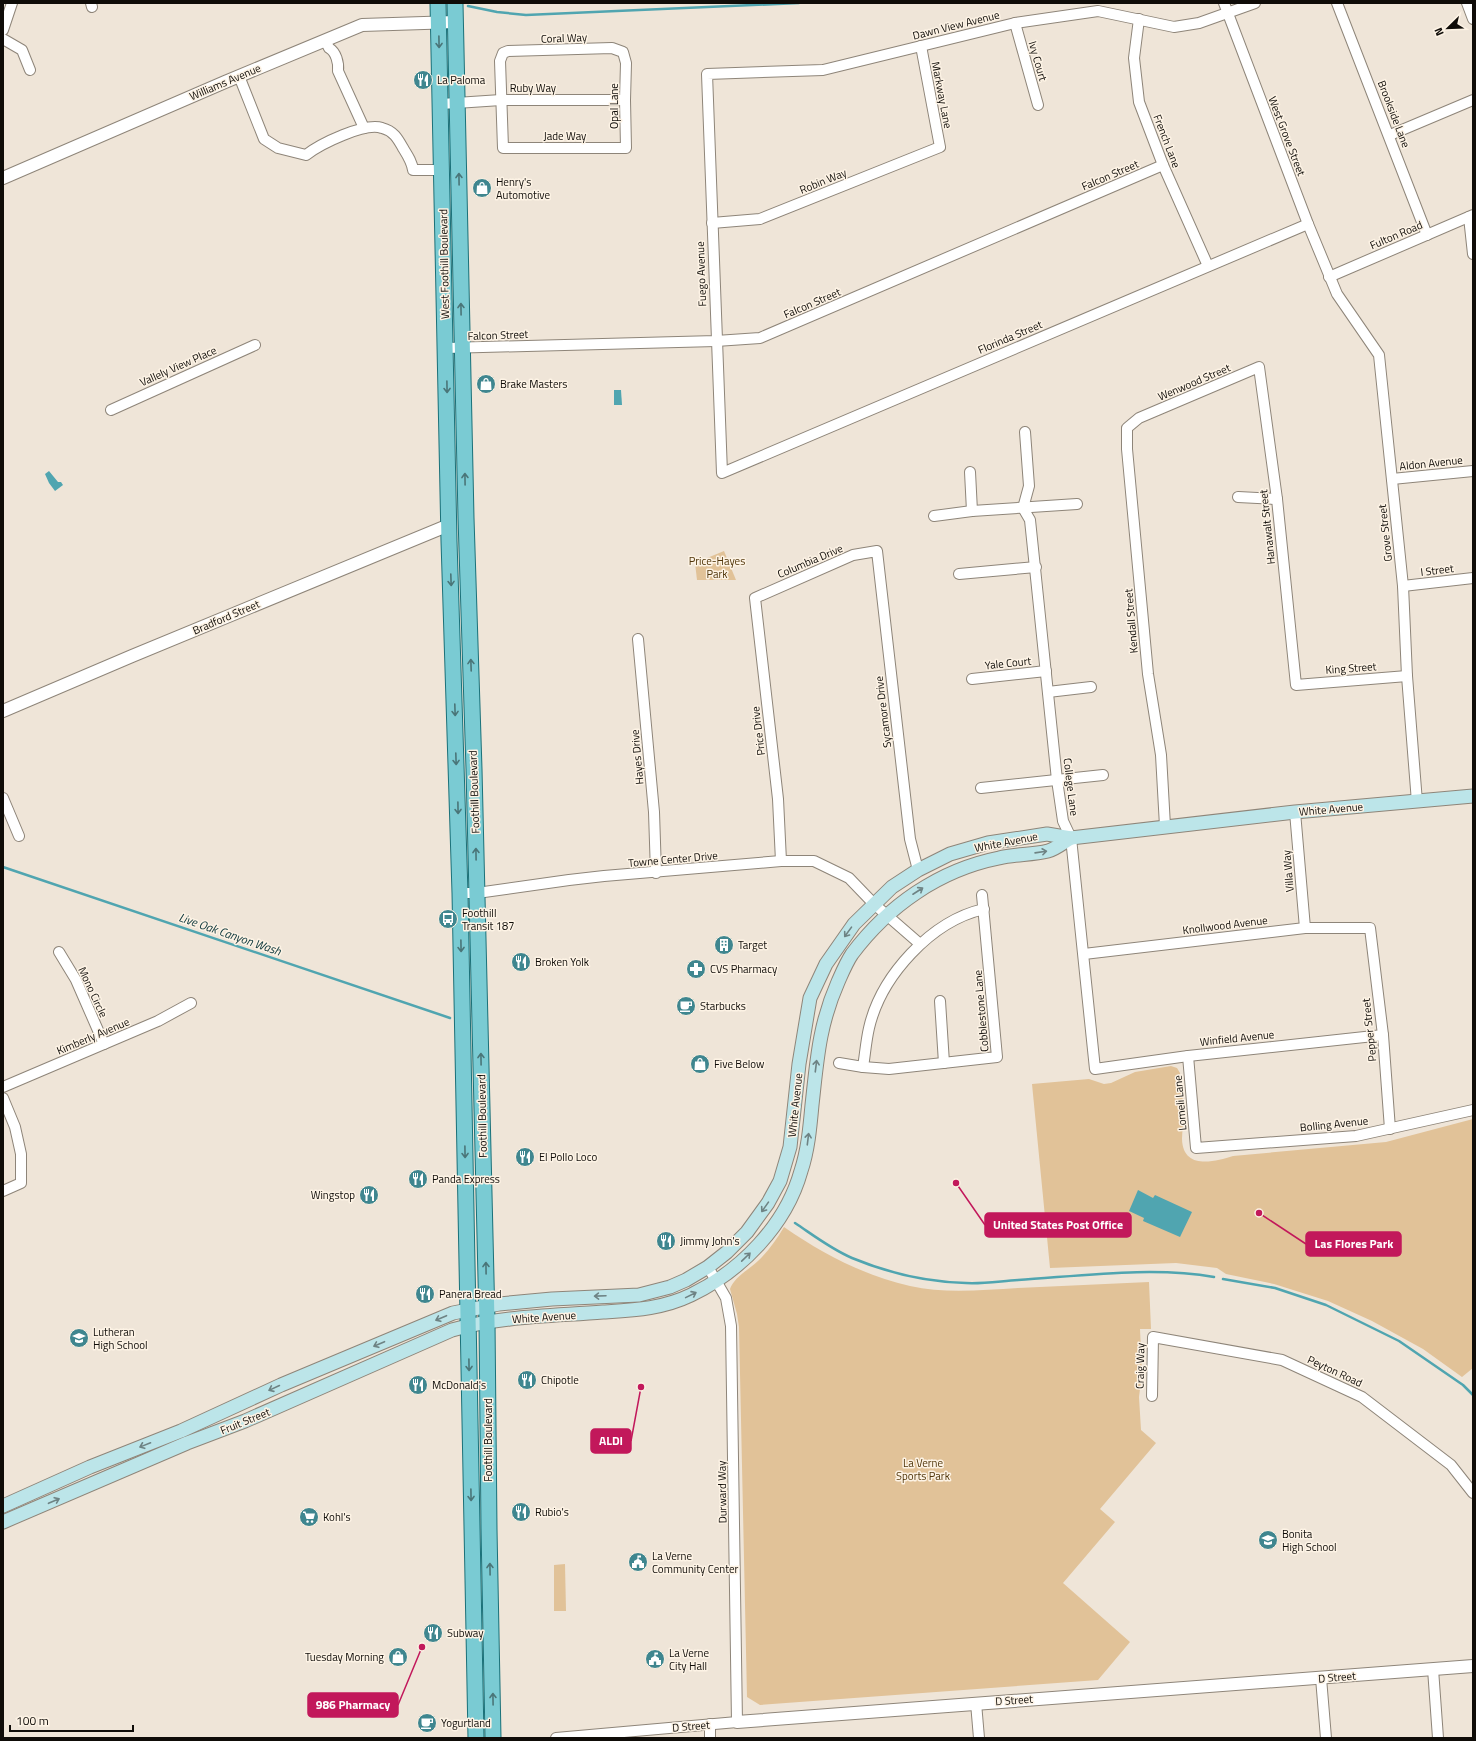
<svg xmlns="http://www.w3.org/2000/svg" width="1476" height="1741" viewBox="0 0 1476 1741" font-family="'Titillium Web',sans-serif">
<style>
.green{fill:#e1c298}
.water{fill:#50a5b0}
.lines{fill:none;stroke-linecap:round;stroke-linejoin:round}
.stream{stroke:#50a5b0;stroke-width:2.5}
.minor-casing{stroke:#8e8579;stroke-width:12}
.tertiary-casing{stroke:#8e8579;stroke-width:14}
.secondary-casing{stroke:#8e8579;stroke-width:15}
.primary-casing{stroke:#1b7179;stroke-width:17}
.minor{stroke:#fff;stroke-width:10}
.tertiary{stroke:#fff;stroke-width:12}
.secondary{stroke:#bce5e9;stroke-width:13}
.primary{stroke:#7acbd3;stroke-width:15}
.oneway{stroke:#4a7578}
.oneway2{stroke:#6e8384}
.labels{text-anchor:middle;dominant-baseline:central;stroke-width:3;stroke-linejoin:round;paint-order:stroke}
.street-label{font-size:11px;fill:#0f0c08;stroke:#fdf3e5}
.poi-label{font-size:11px;fill:#0f0c08;stroke:#fdf3e5;text-anchor:start}
.park-label{font-size:11px;fill:#4f3408;stroke:#fdf3e5}
.water-label{font-size:12px;font-style:italic;fill:#0b353a;stroke:#fdf3e5}
.leader{fill:none;stroke:#c2185b;stroke-width:1.5}
.callout-dot{fill:#c2185b;stroke:#fdf3e5;stroke-width:1.5}
.callout{fill:#c2185b;stroke:#c2185b;stroke-width:1.5}
.callout-label{font-size:12px;text-anchor:middle;font-weight:bold;fill:#fff}
</style>
<rect width="100%" height="100%" fill="#efe5d8"/>
<!-- green -->
<g class="green">
<path d="M724,551L736,580H697L695,563Z"/>
<path d="M1171,1066L1177,1068L1180,1073C1181,1087 1183,1100 1184,1114C1184,1122 1182,1130 1182,1139C1183,1170 1214,1162 1233,1156L1386,1142L1473,1119V1368L1462,1377L1423,1349L1372,1321L1328,1301L1274,1284L1226,1274L1217,1268L1176,1263L1050,1268L1032,1084L1089,1079L1104,1084L1111,1083L1135,1072Z"/>
<path d="M784,1227C823,1254 863,1275 910,1286C945,1294 982,1290 1018,1288C1062,1286 1105,1284 1149,1282L1151,1329H1140L1142,1373L1139,1397L1141,1430L1156,1443L1100,1509L1115,1522L1063,1583L1130,1642L1098,1680L760,1705L747,1697L739,1327L737,1314L730,1289C734,1277 750,1269 759,1260C769,1250 777,1239 784,1227Z"/>
<path d="M565,1564L566,1611H554V1565Z"/>
</g>
<!-- water -->
<g class="water">
<path d="M614,390H621L622,405H614Z"/>
<path d="M49,471L58,482H61L63,485L55,491L49,483L45,474Z"/>
<path d="M1138,1190L1153,1198L1155,1195L1192,1212L1180,1237L1143,1221L1144,1218L1129,1211Z"/>
</g>
<g class="lines">
<!-- stream -->
<g class="stream">
<path d="M468,6L497,12L526,15L799,3"/>
<path d="M3,867L450,1018"/>
<path d="M795,1223C813,1235 831,1249 852,1258C888,1273 927,1282 966,1283C983,1284 1001,1281 1018,1280C1080,1276 1153,1266 1214,1277"/>
<path d="M1223,1279L1275,1288L1326,1305L1399,1341L1463,1385L1473,1395"/>
</g>
<!-- minor casing -->
<g class="minor-casing">
<g id="minor">
<path d="M91,3L92,7"/>
<path d="M1224,3L1308,224L1337,294L1379,355L1403,586L1407,676L1417,802"/>
<path d="M1255,3L1199,23L1174,27L1098,11L1015,23L823,70L707,74L722,473L1308,224"/>
<path d="M1337,3L1427,235"/>
<path d="M1467,3L1473,19"/>
<path d="M1139,19L1134,58L1139,102L1163,165L1208,266"/>
<path d="M1015,23L1038,105"/>
<path d="M3,30L12,3"/>
<path d="M3,39L22,50L30,70"/>
<path d="M325,40L329,48C336,52 339,63 338,71L364,128"/>
<path d="M612,48L623,52L626,63L625,100L626,148H503L500,61L503,53L508,51Z"/>
<path d="M239,76L264,139L278,148L306,155C320,144 365,122 382,128C394,131 398,139 403,148C408,156 412,162 413,170H442"/>
<path d="M441,104L501,100H625"/>
<path d="M1390,135L1473,100"/>
<path d="M1469,217L1473,254"/>
<path d="M712,223L760,219L940,147L921,46"/>
<path d="M1329,277L1473,215"/>
<path d="M446,348L716,341L760,338L1163,165"/>
<path d="M111,410L255,345"/>
<path d="M970,472L972,511"/>
<path d="M1392,479L1473,471"/>
<path d="M1238,497L1277,499"/>
<path d="M1023,508L1030,520L1057,780L1063,821L1071,838L1095,1069L1188,1056L1383,1035"/>
<path d="M1023,508L1029,486L1025,432"/>
<path d="M934,516L972,511L1077,504"/>
<path d="M959,574L1036,567"/>
<path d="M1403,586L1473,578"/>
<path d="M638,639L654,812L656,873"/>
<path d="M972,679L1046,671"/>
<path d="M1048,692L1091,687"/>
<path d="M981,788L1103,775"/>
<path d="M3,798L19,836"/>
<path d="M1295,812L1305,928"/>
<path d="M1165,826L1161,755L1148,674L1127,449V428L1139,418L1259,367L1277,499L1296,685L1407,676"/>
<path d="M781,861L778,799L755,598L853,555L877,551L910,839L918,870"/>
<path d="M460,893H477L569,880L604,876L781,861H814L849,878L874,904L920,944"/>
<path d="M59,952L76,980L104,1044"/>
<path d="M1084,954L1305,928H1370L1383,1035L1390,1129"/>
<path d="M940,1001L944,1063"/>
<path d="M1188,1056L1196,1148L1356,1136L1473,1110"/>
<path d="M839,1063L863,1067L889,1069L997,1057L982,895"/>
<path d="M863,1067C865,1055 866,1041 869,1028C881,976 931,921 984,909"/>
<path d="M3,1087L158,1021L191,1003"/>
<path d="M3,1098L15,1127L21,1154V1183L3,1191"/>
<path d="M1152,1396L1153,1337L1282,1360L1362,1397L1451,1465L1473,1493"/>
<path d="M1433,1669L1438,1738"/>
<path d="M1321,1678L1326,1738"/>
<path d="M976,1703L979,1738"/>
<path d="M710,1724V1738"/>
<path d="M556,1738L737,1722L731,1326L726,1298L708,1267"/>
</g>
</g>
<!-- tertiary casing -->
<g class="tertiary-casing">
<g id="tertiary">
<path d="M3,178L225,82L362,25L455,22"/>
<path d="M3,711L132,656L449,525"/>
<path d="M737,1722L1473,1666"/>
</g>
</g>
<!-- secondary casing -->
<g class="secondary-casing">
<g id="secondary">
<path d="M3,1506L90,1467L181,1431L281,1385L453,1313L499,1304L552,1299L639,1295L670,1287L686,1280L708,1267L727,1252L747,1232L768,1203L780,1181L790,1147L799,1064L810,998L826,964L854,924L892,887L918,870L950,854L988,843L1047,834L1071,838L1295,812L1473,796"/>
<path d="M3,1522L187,1443L245,1421L452,1330C501,1316 553,1316 603,1312C634,1310 662,1309 691,1295C741,1271 786,1225 801,1171C808,1150 810,1127 812,1105C817,1060 819,1025 838,982C842,973 846,963 852,954C888,906 939,870 999,858C1015,854 1032,855 1048,851C1056,849 1064,842 1071,838"/>
</g>
</g>
<!-- primary casing -->
<g class="primary-casing">
<g id="primary">
<path d="M438,3L449,541L460,893L476,1738"/>
<path d="M455,3L466,518L474,769L487,1321L489,1529L493,1738"/>
</g>
</g>
<!-- minor -->
<use href="#minor" class="minor"/>
<!-- tertiary -->
<use href="#tertiary" class="tertiary"/>
<!-- secondary -->
<use href="#secondary" class="secondary"/>
<!-- primary -->
<use href="#primary" class="primary"/>
</g>
<!-- one-way arrows -->
<defs><path id="oneway-shaft" d="M-6 0H5M1.5-3L5.5 0L1.5 3" fill="none" stroke-width="1.6" stroke-linecap="round" stroke-linejoin="round"/></defs>
<g class="oneway">
<use href="#oneway-shaft" transform="translate(439 42) rotate(89)"/>
<use href="#oneway-shaft" transform="translate(459 179) rotate(-91)"/>
<use href="#oneway-shaft" transform="translate(461 309) rotate(-91)"/>
<use href="#oneway-shaft" transform="translate(447 387) rotate(89)"/>
<use href="#oneway-shaft" transform="translate(465 479) rotate(-91)"/>
<use href="#oneway-shaft" transform="translate(451 580) rotate(88)"/>
<use href="#oneway-shaft" transform="translate(471 665) rotate(-92)"/>
<use href="#oneway-shaft" transform="translate(455 710) rotate(88)"/>
<use href="#oneway-shaft" transform="translate(456 759) rotate(88)"/>
<use href="#oneway-shaft" transform="translate(458 808) rotate(89)"/>
<use href="#oneway-shaft" transform="translate(476 854) rotate(-91)"/>
<use href="#oneway-shaft" transform="translate(461 946) rotate(89)"/>
<use href="#oneway-shaft" transform="translate(481 1059) rotate(-91)"/>
<use href="#oneway-shaft" transform="translate(465 1152) rotate(89)"/>
<use href="#oneway-shaft" transform="translate(486 1268) rotate(-91)"/>
<use href="#oneway-shaft" transform="translate(469 1365) rotate(89)"/>
<use href="#oneway-shaft" transform="translate(471 1495) rotate(89)"/>
<use href="#oneway-shaft" transform="translate(490 1569) rotate(-91)"/>
<use href="#oneway-shaft" transform="translate(493 1699) rotate(-91)"/>
</g>
<g class="oneway2">
<use href="#oneway-shaft" transform="translate(1041 852) rotate(-8)"/>
<use href="#oneway-shaft" transform="translate(918 891) rotate(-33)"/>
<use href="#oneway-shaft" transform="translate(848 932) rotate(126)"/>
<use href="#oneway-shaft" transform="translate(816 1066) rotate(-83)"/>
<use href="#oneway-shaft" transform="translate(808 1139) rotate(-83)"/>
<use href="#oneway-shaft" transform="translate(765 1207) rotate(125)"/>
<use href="#oneway-shaft" transform="translate(746 1257) rotate(-44)"/>
<use href="#oneway-shaft" transform="translate(691 1295) rotate(-26)"/>
<use href="#oneway-shaft" transform="translate(600 1296) rotate(178)"/>
<use href="#oneway-shaft" transform="translate(441 1318) rotate(157)"/>
<use href="#oneway-shaft" transform="translate(379 1344) rotate(157)"/>
<use href="#oneway-shaft" transform="translate(274 1388) rotate(155)"/>
<use href="#oneway-shaft" transform="translate(145 1445) rotate(158)"/>
<use href="#oneway-shaft" transform="translate(54 1501) rotate(-23)"/>
</g>
<!-- icons -->
<defs>
<g id="restaurant-disc" transform="scale(1)"><circle r="9.5" fill="#3f868f" stroke="#fdf3e5"/><path d="M-5-6h1v4h1v-4h1v4h1v-4h1v5L-1.5 .5V6h-2V.5L-5-1ZM5-6V6H3V1.5H1.5Q1.5-4 5-6Z" fill="#fff"/></g>
<g id="shop-disc" transform="scale(1)"><circle r="9.5" fill="#3f868f" stroke="#fdf3e5"/><path d="M-5-2.5h2.3a2.7 3.5 0 0 1 5.4 0H5L5.5 6h-11ZM-1.5-2.5h3a1.5 2.3 0 0 0-3 0Z" fill="#fff"/></g>
<g id="bus-disc" transform="scale(1)"><circle r="9.5" fill="#3f868f" stroke="#fdf3e5"/><path d="M-5-6H5V4H4V6H2V4H-2V6H-4V4H-5ZM-3.5-4V0h7V-4ZM-3.5 1.2v1.5H-2V1.2ZM2 1.2v1.5H3.5V1.2Z" fill="#fff"/></g>
<g id="building-disc" transform="scale(1)"><circle r="9.5" fill="#3f868f" stroke="#fdf3e5"/><path d="M-4-6H4V6H1V3H-1V6H-4ZM-2.5-4.3h1.7v1.8h-1.7ZM.8-4.3h1.7v1.8H.8ZM-2.5-1h1.7V.8h-1.7ZM.8-1h1.7V.8H.8Z" fill="#fff"/></g>
<g id="pharmacy-disc" transform="scale(1)"><circle r="9.5" fill="#3f868f" stroke="#fdf3e5"/><path d="M-2-6h4v4h4v4h-4v4h-4v-4h-4v-4h4Z" fill="#fff"/></g>
<g id="cafe-disc" transform="scale(1)"><circle r="9.5" fill="#3f868f" stroke="#fdf3e5"/><path d="M-5.5-4.5H6V0H3Q3 3.5 0 3.5H-2.5Q-5.5 3.5-5.5 0ZM3-3.2v2h1.7v-2ZM-6 4.5H4V6H-6Z" fill="#fff"/></g>
<g id="school-disc" transform="scale(1)"><circle r="9.5" fill="#3f868f" stroke="#fdf3e5"/><path d="M0-5L7-2L0 1L-7-2ZM-4 1L0 2.5L4 1V4Q0 6-4 4Z" fill="#fff"/></g>
<g id="supermarket-disc" transform="scale(1)"><circle r="9.5" fill="#3f868f" stroke="#fdf3e5"/><path d="M-6-5.5h2.5l.6 2H6L4.5 2H-2.5L-4.4-4H-6ZM-1.5 3.2a1.3 1.3 0 1 0 .1 0ZM3 3.2a1.3 1.3 0 1 0 .1 0Z" fill="#fff"/></g>
<g id="civic-disc" transform="scale(1)"><circle r="9.5" fill="#3f868f" stroke="#fdf3e5"/><path d="M-.6-6.5H3V-4.5H.6V-3L4-1V1h2V6H-6V1h2V-1L-.6-3ZM-1.2 2.5V6h2.4V2.5Z" fill="#fff"/></g>
</defs>
<g fill-rule="evenodd">
<use href="#restaurant-disc" x="423" y="80"/>
<use href="#shop-disc" x="482" y="188"/>
<use href="#shop-disc" x="486" y="384"/>
<use href="#bus-disc" x="448" y="919"/>
<use href="#building-disc" x="724" y="945"/>
<use href="#restaurant-disc" x="521" y="962"/>
<use href="#pharmacy-disc" x="696" y="969"/>
<use href="#cafe-disc" x="686" y="1006"/>
<use href="#shop-disc" x="700" y="1064"/>
<use href="#restaurant-disc" x="525" y="1157"/>
<use href="#restaurant-disc" x="418" y="1179"/>
<use href="#restaurant-disc" x="369" y="1195"/>
<use href="#restaurant-disc" x="666" y="1241"/>
<use href="#restaurant-disc" x="425" y="1294"/>
<use href="#school-disc" x="79" y="1338"/>
<use href="#restaurant-disc" x="527" y="1380"/>
<use href="#restaurant-disc" x="418" y="1385"/>
<use href="#restaurant-disc" x="521" y="1512"/>
<use href="#supermarket-disc" x="309" y="1517"/>
<use href="#school-disc" x="1268" y="1540"/>
<use href="#civic-disc" x="638" y="1562"/>
<use href="#restaurant-disc" x="433" y="1633"/>
<use href="#shop-disc" x="398" y="1657"/>
<use href="#civic-disc" x="655" y="1659"/>
<use href="#cafe-disc" x="427" y="1723"/>
</g>
<g class="labels">
<!-- street labels -->
<g class="street-label">
<text transform="translate(956 25) rotate(-14)">Dawn View Avenue</text>
<text transform="translate(564 38) rotate(-2)">Coral Way</text>
<text transform="translate(1038 61) rotate(74)">Ivy Court</text>
<text transform="translate(225 82) rotate(-23)">Williams Avenue</text>
<text x="533" y="88">Ruby Way</text>
<text transform="translate(942 95) rotate(79)">Markway Lane</text>
<text transform="translate(614 106) rotate(-90)">Opal Lane</text>
<text transform="translate(1394 114) rotate(69)">Brookside Lane</text>
<text x="565" y="136">Jade Way</text>
<text transform="translate(1287 136) rotate(69)">West Grove Street</text>
<text transform="translate(1167 141) rotate(69)">French Lane</text>
<text transform="translate(1110 175) rotate(-23)">Falcon Street</text>
<text transform="translate(823 181) rotate(-22)">Robin Way</text>
<text transform="translate(1396 235) rotate(-23)">Fulton Road</text>
<text transform="translate(444 264) rotate(-91)">West Foothill Boulevard</text>
<text transform="translate(701 274) rotate(-92)">Fuego Avenue</text>
<text transform="translate(812 303) rotate(-23)">Falcon Street</text>
<text transform="translate(498 335) rotate(-2)">Falcon Street</text>
<text transform="translate(1010 337) rotate(-23)">Florinda Street</text>
<text transform="translate(178 366) rotate(-24)">Vallely View Place</text>
<text transform="translate(1194 382) rotate(-23)">Wenwood Street</text>
<text transform="translate(1431 463) rotate(-6)">Aldon Avenue</text>
<text transform="translate(1267 527) rotate(-96)">Hanawalt Street</text>
<text transform="translate(1385 533) rotate(-96)">Grove Street</text>
<text transform="translate(810 561) rotate(-23)">Columbia Drive</text>
<text transform="translate(1437 570) rotate(-7)">I Street</text>
<text transform="translate(226 617) rotate(-23)">Bradford Street</text>
<text transform="translate(1131 621) rotate(-95)">Kendall Street</text>
<text transform="translate(1008 663) rotate(-6)">Yale Court</text>
<text transform="translate(1351 668) rotate(-4)">King Street</text>
<text transform="translate(883 712) rotate(-97)">Sycamore Drive</text>
<text transform="translate(758 731) rotate(-97)">Price Drive</text>
<text transform="translate(637 757) rotate(-95)">Hayes Drive</text>
<text transform="translate(1071 787) rotate(83)">College Lane</text>
<text transform="translate(474 792) rotate(-92)">Foothill Boulevard</text>
<text transform="translate(1331 809) rotate(-5)">White Avenue</text>
<text transform="translate(1006 842) rotate(-11)">White Avenue</text>
<text transform="translate(673 859) rotate(-5)">Towne Center Drive</text>
<text transform="translate(1288 871) rotate(-95)">Villa Way</text>
<text transform="translate(1225 925) rotate(-7)">Knollwood Avenue</text>
<text transform="translate(93 992) rotate(65)">Mono Circle</text>
<text transform="translate(981 1011) rotate(-95)">Cobblestone Lane</text>
<text transform="translate(1369 1030) rotate(-96)">Pepper Street</text>
<text transform="translate(93 1036) rotate(-23)">Kimberly Avenue</text>
<text transform="translate(1237 1038) rotate(-6)">Winfield Avenue</text>
<text transform="translate(1180 1103) rotate(-95)">Lomeli Lane</text>
<text transform="translate(795 1105) rotate(-84)">White Avenue</text>
<text transform="translate(482 1116) rotate(-91)">Foothill Boulevard</text>
<text transform="translate(1334 1124) rotate(-6)">Bolling Avenue</text>
<text transform="translate(544 1317) rotate(-4)">White Avenue</text>
<text transform="translate(1140 1366) rotate(-89)">Craig Way</text>
<text transform="translate(1335 1371) rotate(25)">Peyton Road</text>
<text transform="translate(245 1421) rotate(-22)">Fruit Street</text>
<text transform="translate(488 1440) rotate(-90)">Foothill Boulevard</text>
<text transform="translate(722 1492) rotate(-91)">Durward Way</text>
<text transform="translate(1337 1677) rotate(-5)">D Street</text>
<text transform="translate(1014 1700) rotate(-4)">D Street</text>
<text transform="translate(691 1726) rotate(-5)">D Street</text>
</g>
<!-- poi labels -->
<g class="poi-label">
<text x="437" y="80">La Paloma</text>
<text x="496" y="182">Henry's<tspan x="496" dy="13">Automotive</tspan></text>
<text x="500" y="384">Brake Masters</text>
<text x="462" y="913">Foothill<tspan x="462" dy="13">Transit 187</tspan></text>
<text x="738" y="945">Target</text>
<text x="535" y="962">Broken Yolk</text>
<text x="710" y="969">CVS Pharmacy</text>
<text x="700" y="1006">Starbucks</text>
<text x="714" y="1064">Five Below</text>
<text x="539" y="1157">El Pollo Loco</text>
<text x="432" y="1179">Panda Express</text>
<text x="355" y="1195" text-anchor="end">Wingstop</text>
<text x="680" y="1241">Jimmy John's</text>
<text x="439" y="1294">Panera Bread</text>
<text x="93" y="1332">Lutheran<tspan x="93" dy="13">High School</tspan></text>
<text x="541" y="1380">Chipotle</text>
<text x="432" y="1385">McDonald's</text>
<text x="535" y="1512">Rubio's</text>
<text x="323" y="1517">Kohl's</text>
<text x="1282" y="1534">Bonita<tspan x="1282" dy="13">High School</tspan></text>
<text x="652" y="1556">La Verne<tspan x="652" dy="13">Community Center</tspan></text>
<text x="447" y="1633">Subway</text>
<text x="669" y="1653">La Verne<tspan x="669" dy="13">City Hall</tspan></text>
<text x="384" y="1657" text-anchor="end">Tuesday Morning</text>
<text x="441" y="1723">Yogurtland</text>
</g>
<!-- park labels -->
<g class="park-label">
<text x="717" y="561">Price-Hayes<tspan x="717" dy="13">Park</tspan></text>
<text x="923" y="1463">La Verne<tspan x="923" dy="13">Sports Park</tspan></text>
</g>
<!-- water labels -->
<g class="water-label">
<text transform="translate(230 934) rotate(19)">Live Oak Canyon Wash</text>
</g>
</g>
<!-- callouts -->
<path class="leader" d="M956 1183L985 1225M1259 1213L1306 1244M641 1387L631 1441M422 1647L398 1705"/>
<g class="callout-dot">
<circle cx="956" cy="1183" r="4"/>
<circle cx="1259" cy="1213" r="4"/>
<circle cx="641" cy="1387" r="4"/>
<circle cx="422" cy="1647" r="4"/>
</g>
<g class="callout">
<rect x="985" y="1213" width="146" height="24" rx="4"/>
<rect x="1306" y="1232" width="95" height="24" rx="4"/>
<rect x="591" y="1429" width="40" height="24" rx="4"/>
<rect x="308" y="1693" width="90" height="24" rx="4"/>
</g>
<g class="callout-label">
<text x="1058" y="1229">United States Post Office</text>
<text x="1354" y="1248">Las Flores Park</text>
<text x="611" y="1445">ALDI</text>
<text x="353" y="1709">986 Pharmacy</text>
</g>
<!-- border -->
<rect width="1476" height="1741" fill="none" stroke="#0f0c08" stroke-width="8"/>
<!-- north arrow -->
<g transform="translate(1448 28) rotate(247)" stroke="#fdf3e5" stroke-width="3" paint-order="stroke">
<path d="M0-3L7 15L0 10L-7 15Z" fill="#0f0c08"/>
<text y="-6" font-size="11" font-weight="bold" text-anchor="middle" fill="#0f0c08">N</text>
</g>
<!-- scale -->
<path d="M10 1725v6h123v-6" fill="none" stroke="#0f0c08" stroke-width="2"/>
<text x="16" y="1725" font-size="12" fill="#0f0c08" stroke="#fdf3e5" stroke-width="3" paint-order="stroke">100 m</text>
</svg>
